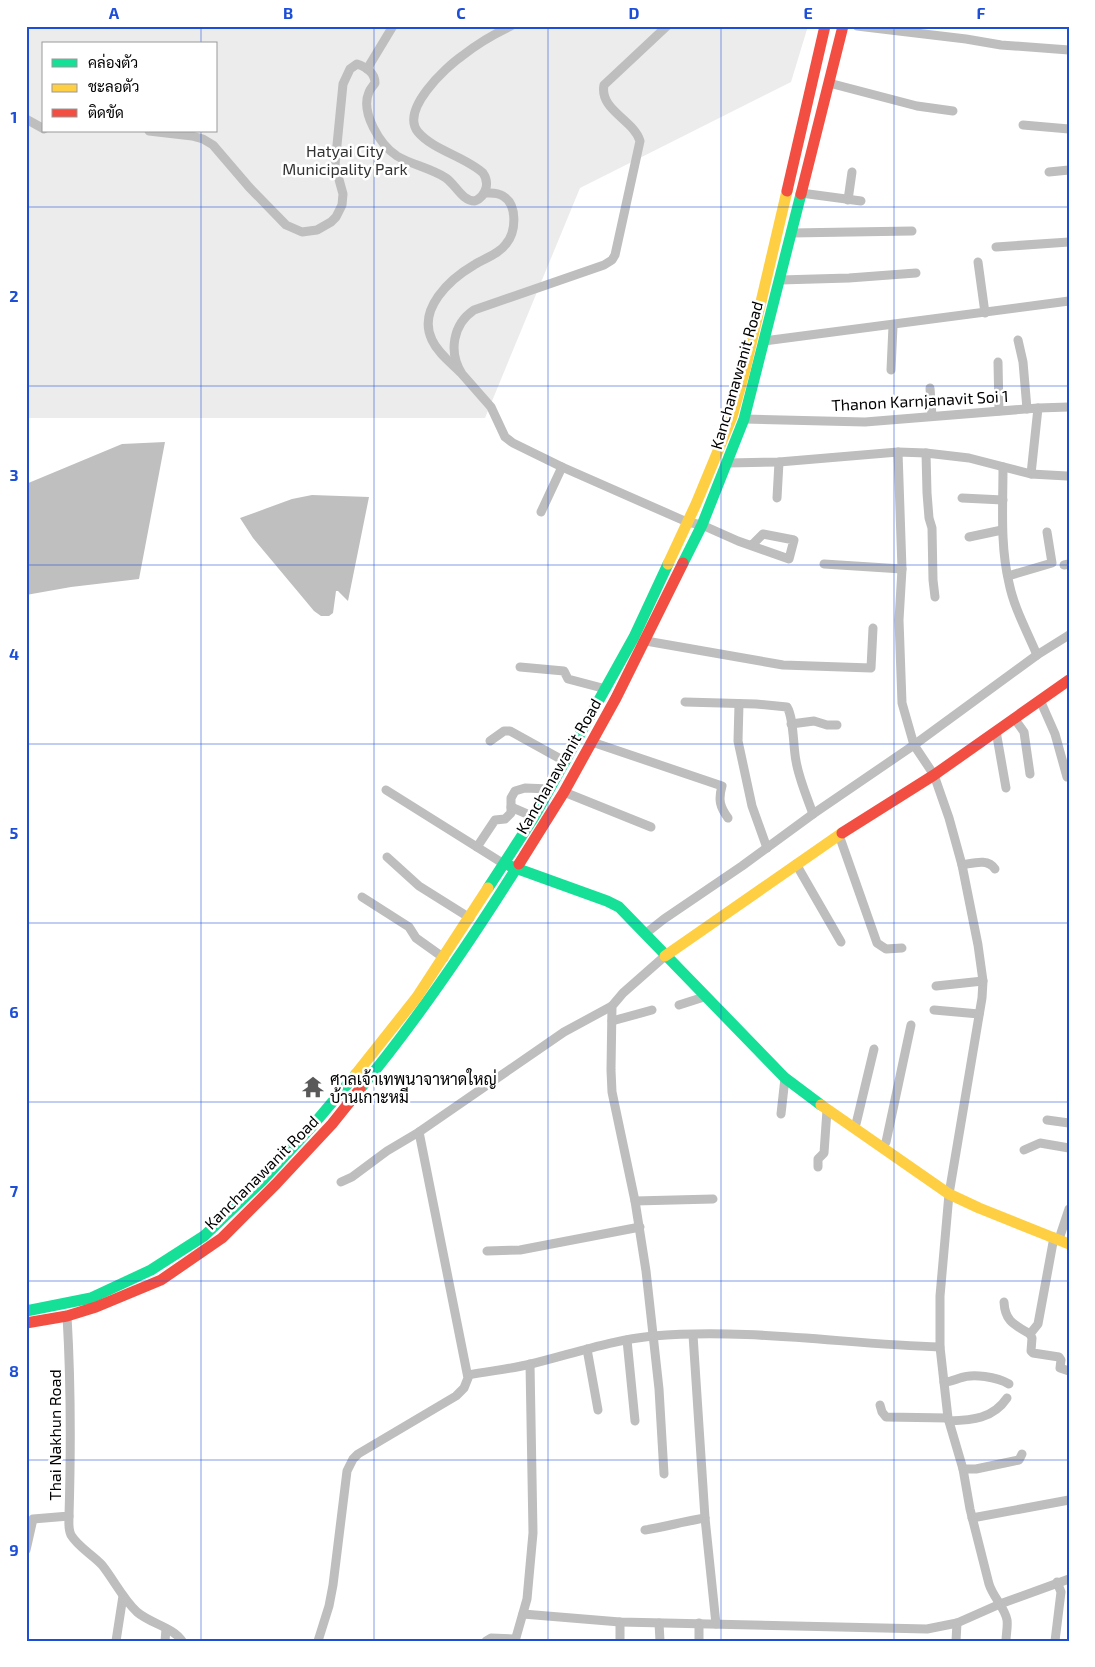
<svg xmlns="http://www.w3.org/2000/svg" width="1095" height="1667" viewBox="0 0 1095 1667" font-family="'Exo 2',Sarabun,sans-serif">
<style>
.green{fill:#ececec;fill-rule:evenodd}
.water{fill:#bfbfbf}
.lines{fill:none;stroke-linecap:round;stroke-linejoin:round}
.street{stroke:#bebebe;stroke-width:9}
.fast{stroke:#16e098;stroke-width:11}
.slow{stroke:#ffcf43;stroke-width:11}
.jam{stroke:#f24e42;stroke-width:11}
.grid{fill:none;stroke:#1d4ed8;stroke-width:1;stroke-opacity:0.55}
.labels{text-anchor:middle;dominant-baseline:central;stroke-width:5;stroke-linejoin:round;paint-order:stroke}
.park-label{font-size:16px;fill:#333;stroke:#fff}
.street-label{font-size:16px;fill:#000;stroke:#fff}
.poi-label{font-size:16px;fill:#000;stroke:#fff;text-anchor:start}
.neatline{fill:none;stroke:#1d4ed8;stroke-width:2}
.grid-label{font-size:16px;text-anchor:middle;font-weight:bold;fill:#1d4ed8}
</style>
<rect width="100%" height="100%" fill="#fff"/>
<!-- green -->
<path class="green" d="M26,26H808L791,82L580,188L485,418H26ZM44,44H216V131H44Z"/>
<!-- water -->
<g class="water">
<path d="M165,442L139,579L71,587L26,595V484L122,444Z"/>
<path d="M312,495L369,497L348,601L338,591H336L333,613L329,616H321L314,611L253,538L240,518L292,499Z"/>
</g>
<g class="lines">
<!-- street -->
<g class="street">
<path d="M667,26L604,85C599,110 634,120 640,141L615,255L612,260L604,265L474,310C453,324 448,352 462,374L491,407L505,437L513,443L562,467L687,522L702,525L738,541L789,559L794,540L763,534L752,545"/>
<path d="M857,26L966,39L1001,45L1069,50"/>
<path d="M367,69L393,26"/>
<path d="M829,83L917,106L953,111"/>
<path d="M26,119L44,129"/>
<path d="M1023,125L1069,129"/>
<path d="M149,131L192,136L203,139L213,145L249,187L286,225L302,232L317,230L331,222L336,217L342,205L343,194L335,165L343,84L350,69L357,64C366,67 375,73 375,83C373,86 370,89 369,92C360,112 380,145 397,156C412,165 431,168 446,178C456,185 462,201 475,201C486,196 490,183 483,173C466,157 433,150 418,132C400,110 445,68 462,56C477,44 494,34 511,26"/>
<path d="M1049,172L1069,170"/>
<path d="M801,193L861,201"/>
<path d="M848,200L852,172"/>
<path d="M791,233L912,231"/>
<path d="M996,247L1069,242"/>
<path d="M978,262L985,313"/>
<path d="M780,280L849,278L916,273"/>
<path d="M1018,340L1023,362L1027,409"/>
<path d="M764,341L1069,301"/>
<path d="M998,362L999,411"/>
<path d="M891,370L893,326"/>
<path d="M460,372C450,362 438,353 432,340C417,309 450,279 474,265C485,258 499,254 506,244C516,232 518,205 503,196C497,192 491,193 485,193"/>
<path d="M930,388L932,416"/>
<path d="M744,419L865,422L1038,408L1069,407"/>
<path d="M898,452L902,569L899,620L902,703L914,745L934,775L949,818L962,865L978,945L983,981L982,998L949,1194L940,1296V1347L948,1418L963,1469L970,1509L989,1584C993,1597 1005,1608 1007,1620C1008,1627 1006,1634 1006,1641"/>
<path d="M926,453L927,493L929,518L932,528L933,580L935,597"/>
<path d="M727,463L779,462L898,452L926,453L969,458L1031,474L1038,408"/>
<path d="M1003,467C1003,506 1000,545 1009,583C1014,608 1027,631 1037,655"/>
<path d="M1031,474L1067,476"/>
<path d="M777,498L779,462"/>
<path d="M962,498L1003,500"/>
<path d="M541,512L562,467"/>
<path d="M969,537L1002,530"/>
<path d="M824,564L902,569"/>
<path d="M1064,565L1069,564"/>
<path d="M1008,576L1052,563L1047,532"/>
<path d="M646,641L783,665L871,668L873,628"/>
<path d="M520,667L564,671L568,679L606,689"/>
<path d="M1040,700L1055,734L1067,777"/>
<path d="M685,702L756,704L787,707C794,718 793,747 796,761C799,779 807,797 813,814"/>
<path d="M739,704L738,741L752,806L767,848"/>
<path d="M1014,718L1024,732L1030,774"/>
<path d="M791,724L814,721L827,725H837"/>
<path d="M996,731L1006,788"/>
<path d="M490,741L504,731H510L566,762"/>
<path d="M592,742L722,786C718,800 720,807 728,818"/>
<path d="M386,790L504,864"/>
<path d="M564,792L651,827"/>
<path d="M511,807L534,817"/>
<path d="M839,835L877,943L886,949L902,948"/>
<path d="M477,847L495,820L505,819L511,813V798L515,791L525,788L550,789"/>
<path d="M387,857L419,886L470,918"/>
<path d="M796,864L841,942"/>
<path d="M962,865C974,863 988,858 995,869"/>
<path d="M362,897L409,927L416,938L444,958"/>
<path d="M645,934L664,919L742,866L813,814L914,745L1037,655L1069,635"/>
<path d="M936,986L983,981"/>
<path d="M679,1005L704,997"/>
<path d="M934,1010L979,1014"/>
<path d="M612,1021L652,1010"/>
<path d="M781,1114L785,1078"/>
<path d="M1047,1120L1069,1123"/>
<path d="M853,1128L856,1124L874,1049"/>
<path d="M882,1148L886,1142L911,1025"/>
<path d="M1024,1150L1040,1143L1069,1148"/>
<path d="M818,1167V1159L824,1153L827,1110"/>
<path d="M341,1182L352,1177L387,1151L419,1132L564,1032L612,1006"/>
<path d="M635,1201L713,1199"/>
<path d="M1054,1237L1038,1324L1030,1334L1032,1338L1031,1351L1033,1353L1059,1357L1061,1360L1060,1368L1069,1371"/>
<path d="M1059,1239L1069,1209"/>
<path d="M487,1251L520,1250L640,1227"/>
<path d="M1004,1302C1005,1322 1015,1325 1030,1334"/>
<path d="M693,1335L705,1518L716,1624"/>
<path d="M627,1340L635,1421"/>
<path d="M587,1349L598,1410"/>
<path d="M468,1375C489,1371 510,1369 531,1364C572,1354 611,1340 653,1336C749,1328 844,1344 940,1347"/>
<path d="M944,1382C950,1382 954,1380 960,1378C973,1373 997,1377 1009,1384"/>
<path d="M880,1405L882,1412L886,1417L948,1418"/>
<path d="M949,1421C972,1420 993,1419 1007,1398"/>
<path d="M963,1469H976L1014,1461L1019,1460L1022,1454"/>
<path d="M664,1474L659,1389L646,1271L635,1201L612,1092L611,1070L612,1006L623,993L665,956"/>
<path d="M69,1516C69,1522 68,1529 71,1535C78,1547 93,1555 102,1565C114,1580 123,1599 137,1612C151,1624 173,1627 182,1641"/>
<path d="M972,1518L1069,1500"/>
<path d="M645,1530C665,1527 685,1521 705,1518"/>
<path d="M26,1550L33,1519L69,1516C71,1449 71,1383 67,1316"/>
<path d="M523,1614L620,1622L927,1629L957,1623L1000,1604L1069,1579"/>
<path d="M620,1622V1641"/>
<path d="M659,1623L660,1641"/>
<path d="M699,1623V1641"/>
<path d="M116,1641L123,1596"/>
<path d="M165,1641L166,1629"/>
<path d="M318,1641L329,1606L333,1585L347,1471L353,1459L358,1454L456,1396L464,1388L468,1378L419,1132"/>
<path d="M486,1641L491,1638L515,1639"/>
<path d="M515,1641L527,1599L533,1533L530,1364"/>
<path d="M956,1641L957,1623"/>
<path d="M1055,1641L1061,1592L1057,1582"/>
</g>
<!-- fast -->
<g class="fast">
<path d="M683,563L702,525L744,419L801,194"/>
<path d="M510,866L607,901L619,907L785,1078L821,1105"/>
<path d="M488,888L534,817L634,637L668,564"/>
<path d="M360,1089C419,1018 470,942 519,864"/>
<path d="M26,1311L91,1298L151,1270L204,1236L262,1181L313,1125L356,1074"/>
</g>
<!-- slow -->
<g class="slow">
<path d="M668,564L696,504L732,417L745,370L787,191"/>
<path d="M665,956L842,833"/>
<path d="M356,1074L417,997L488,888"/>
<path d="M821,1105L949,1194L979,1208L1069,1244"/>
</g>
<!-- jam -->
<g class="jam">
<path d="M787,191L825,26"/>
<path d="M801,194L843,26"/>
<path d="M842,833L934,775L1069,680"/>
<path d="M519,864L564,792L616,698L683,563"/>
<path d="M26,1323L67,1316L96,1307L161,1280L222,1238L276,1184L332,1124L360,1089"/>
</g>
</g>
<!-- grid -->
<path class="grid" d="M201,26V44M374,26V1641M548,26V1641M721,26V1641M894,26V1641M201,131V1641M26,207H1069M26,386H1069M26,565H1069M26,744H1069M26,923H1069M26,1102H1069M26,1281H1069M26,1460H1069"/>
<!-- icons -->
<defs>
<g id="temple-bare" transform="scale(1.725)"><path d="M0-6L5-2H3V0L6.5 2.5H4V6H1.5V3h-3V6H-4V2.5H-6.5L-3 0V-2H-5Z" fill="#595959" stroke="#fff" stroke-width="2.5" paint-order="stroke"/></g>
</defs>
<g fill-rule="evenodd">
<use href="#temple-bare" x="313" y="1087"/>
</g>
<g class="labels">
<!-- park labels -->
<g class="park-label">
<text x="345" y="150">Hatyai City<tspan x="345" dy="18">Municipality Park</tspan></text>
</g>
<!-- street labels -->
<g class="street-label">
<text transform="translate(736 375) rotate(-74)">Kanchanawanit Road</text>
<text transform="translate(920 400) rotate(-3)">Thanon Karnjanavit Soi 1</text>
<text transform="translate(558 766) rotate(-60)">Kanchanawanit Road</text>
<text transform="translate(261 1172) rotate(-45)">Kanchanawanit Road</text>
<text transform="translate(54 1435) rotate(-90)">Thai Nakhun Road</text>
</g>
<!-- poi labels -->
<g class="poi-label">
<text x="330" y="1078">ศาลเจ้าเทพนาจาหาดใหญ่<tspan x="330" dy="18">บ้านเกาะหมี</tspan></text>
</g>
</g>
<!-- border -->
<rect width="1095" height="1667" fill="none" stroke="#ffffff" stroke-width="55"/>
<!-- legend -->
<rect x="42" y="42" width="175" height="90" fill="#ffffff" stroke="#999999"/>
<rect x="52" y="59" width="25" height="8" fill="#16e098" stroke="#999999"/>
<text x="88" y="68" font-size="15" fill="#000000">คล่องตัว</text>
<rect x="52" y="84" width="25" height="8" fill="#ffcf43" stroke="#999999"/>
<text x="88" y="92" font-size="15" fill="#000000">ชะลอตัว</text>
<rect x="52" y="109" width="25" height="8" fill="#f24e42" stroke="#999999"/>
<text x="88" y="118" font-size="15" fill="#000000">ติดขัด</text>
<rect x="28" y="28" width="1040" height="1612" class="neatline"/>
<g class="grid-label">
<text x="114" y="19">A</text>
<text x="288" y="19">B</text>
<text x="461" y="19">C</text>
<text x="634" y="19">D</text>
<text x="808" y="19">E</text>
<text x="981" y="19">F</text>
<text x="14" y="123">1</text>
<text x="14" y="302">2</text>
<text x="14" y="481">3</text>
<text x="14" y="660">4</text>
<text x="14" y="839">5</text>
<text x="14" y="1018">6</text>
<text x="14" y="1197">7</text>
<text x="14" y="1377">8</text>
<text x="14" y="1556">9</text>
</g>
</svg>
